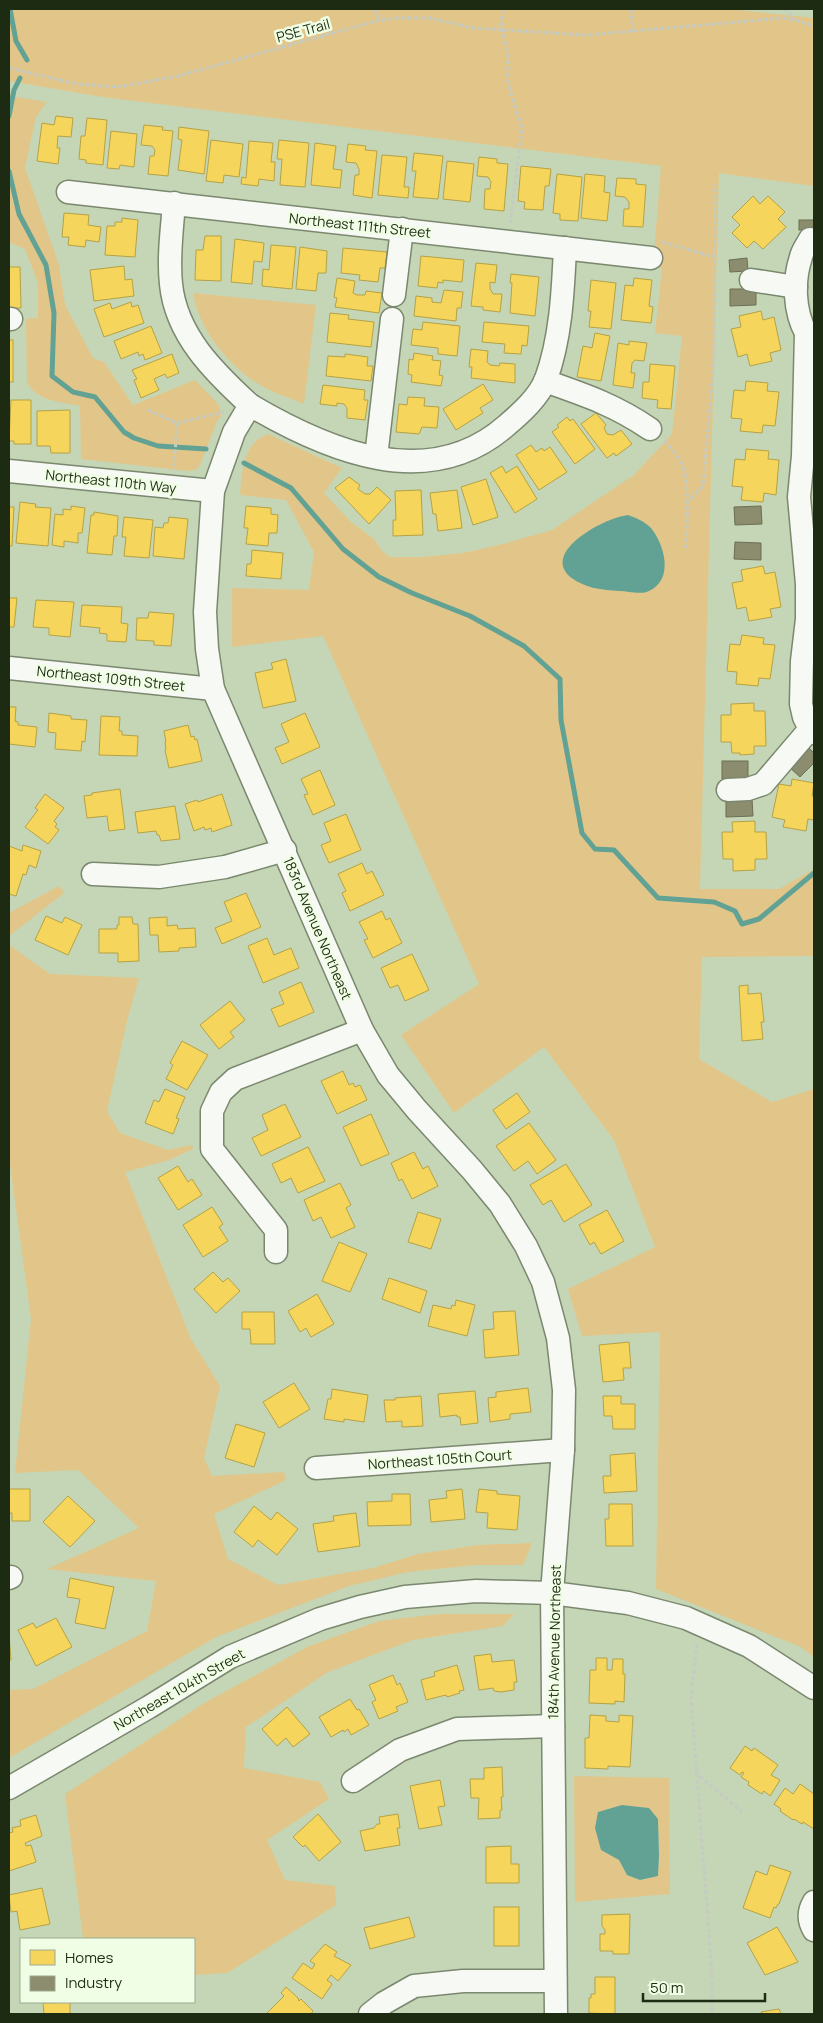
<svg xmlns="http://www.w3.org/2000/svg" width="823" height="2023" viewBox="0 0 823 2023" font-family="Manrope,sans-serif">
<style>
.green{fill:#e2c689;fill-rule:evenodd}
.water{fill:#61a295}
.homes{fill:#f6d55c;stroke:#b5a246}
.industry{fill:#8c8c6e;stroke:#6b6f53}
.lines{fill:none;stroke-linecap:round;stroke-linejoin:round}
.stream{stroke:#61a295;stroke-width:5}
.minor-casing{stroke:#7b886f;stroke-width:25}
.path{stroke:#c6cbc2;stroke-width:3;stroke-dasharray:4 2.5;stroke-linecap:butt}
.minor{stroke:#f6f9f4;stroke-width:22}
.labels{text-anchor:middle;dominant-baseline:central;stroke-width:5;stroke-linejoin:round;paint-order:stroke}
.street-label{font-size:14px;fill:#1e2b13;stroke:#f0fee5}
</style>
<rect width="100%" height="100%" fill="#c4d6b5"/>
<!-- green -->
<g class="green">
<path d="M9,9H730L814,18V186L719,173L700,889H779L814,869V956L702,957L699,1059L772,1102L814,1089V1657L801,1647L656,1589L660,1332L582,1336L568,1289L655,1247L614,1140L544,1047L454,1113L401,1035L479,984L323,636L232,647V588L309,590L314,552L286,500L240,495C242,472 243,443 268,434L342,468L324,493L351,522L374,539L382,551L390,557H423L463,553L503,544L552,530L634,475L672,434L682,336L655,333L662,268L653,267L661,166L102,97L9,81Z"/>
<path d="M9,96L47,102L36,117L25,168L59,265L65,305L93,358L104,362L133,405L195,380L219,405L221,416L217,421L200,465L196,470L187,471L81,459L80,406C59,401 39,402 27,383L26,319L38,318V283L25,249L9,242Z"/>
<path d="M193,293L316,305L304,404C290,398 275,394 262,386C229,367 199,330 193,293Z"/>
<path d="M59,886L64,893L9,936V913Z"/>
<path d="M9,945L50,974L139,978L127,1021L107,1111L120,1133L168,1150L192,1145L193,1149L169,1160L125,1172L191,1339L220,1386L204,1458L212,1476L284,1472L286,1480L214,1514L228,1559L278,1585L373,1568L418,1554L478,1545L532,1543L523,1565H476L408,1572L349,1586L216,1637L9,1758V1690L33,1689L147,1631L156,1581L47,1569L139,1528L78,1470L15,1473L31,1319L9,1157Z"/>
<path d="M439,1614H514L503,1626L413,1640L328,1672L246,1727L244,1768L320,1782L329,1799L267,1840L285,1880L335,1886L336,1905L227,1973L194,1975V1939H83L65,1794L206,1702L309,1646L379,1621Z"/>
<path d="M574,1776L669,1778L670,1894L575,1902ZM658,1819L659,1855L658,1876L640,1880L627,1875L619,1860Z"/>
</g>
<!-- water -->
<g class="water">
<path d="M628,515C636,518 644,521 651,528C665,545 674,580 649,591C642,595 627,591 619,591C605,590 591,589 578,582C532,557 602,518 628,515Z"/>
<path d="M622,1805L649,1808L658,1819L659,1855L658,1876L640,1880L627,1875L619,1860L601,1850L595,1828L598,1812Z"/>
</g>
<!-- homes -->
<g class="homes">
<path d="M56,116L73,118L71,137L58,136L57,148H60L58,164L37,161L42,123L54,125Z"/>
<path d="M87,118L107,120L103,165L86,163V160L79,159L81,136H85Z"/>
<path d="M144,125L163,127L162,130L173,131L168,176L148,174L150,156H154L155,150L152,146L141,145Z"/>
<path d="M179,127L209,131L204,174L178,170L182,140L178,139Z"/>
<path d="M111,131L137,134L134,167L120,165L119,169L107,168Z"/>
<path d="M211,140L243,144L239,177L224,175L223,183L206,181Z"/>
<path d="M279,140L309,143L305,187L280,185L282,159H277Z"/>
<path d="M249,141L273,143L271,162H275L274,181L259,179L258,186L241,184L242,177L246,178Z"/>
<path d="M315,143L336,146L333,169L342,170L340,188L311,185Z"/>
<path d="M348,144L366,146L365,150L377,151L372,198L353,195L355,175H359V169L356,163L346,162Z"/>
<path d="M414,153L443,156L438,199L413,197L416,171H412Z"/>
<path d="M382,155L407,157L404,187H409L408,198L378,195Z"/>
<path d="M479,157L497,159V163L508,164L504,211L484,209L485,189H490L491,182L488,177L477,176Z"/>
<path d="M447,161L474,164L470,202L443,199Z"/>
<path d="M521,166L551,169L549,186H545L543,210L524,209L525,202L518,201Z"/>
<path d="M557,174L582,177L578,221L560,220V214L553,213Z"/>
<path d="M585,174L605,176L604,192L610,193L607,221L581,218Z"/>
<path d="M617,178L636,179V184L646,185L643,227L623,226L624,209H629V202L625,197L615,196Z"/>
<path d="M753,196L760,204L768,196L785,212L778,219L786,227L763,249L754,241L747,248L732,233L740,225L732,217Z"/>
<path d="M64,213L89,215L88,225L101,227L99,242L86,240L85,247L68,245L69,237H62Z"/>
<path d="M122,218L138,220L135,257L105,255L107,226H115V222H122Z"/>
<path d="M205,236H221V281L195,280L196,250H203Z"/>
<path d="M235,239L264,243L262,262L254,261L252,284L231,282Z"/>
<path d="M271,245L296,247L292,289L262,286L263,269L269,270Z"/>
<path d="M300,247L327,251L326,273H318L316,291L296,289Z"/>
<path d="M343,248L387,252L385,268H380L378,282L359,280L360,275L341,273Z"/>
<path d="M421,256L464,260L462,282L443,280V283L438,282L437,288L418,286Z"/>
<path d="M476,263L497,265L495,283L490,282V289L493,294H502L500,312L483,310V307L471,306Z"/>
<path d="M124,266L125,280L132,279L134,296L94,301L90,270Z"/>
<path d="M9,267H20L21,308H9Z"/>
<path d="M511,274L539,277L535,316L510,313L512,283H510Z"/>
<path d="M337,278L355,281L353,293L357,295H365L366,291L382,293L379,313L335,307L337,298L334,297Z"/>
<path d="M634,278L652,280L649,306L653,307L651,323L621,320L625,285L633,286Z"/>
<path d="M591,280L616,283L611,329L589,327L591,311H588Z"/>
<path d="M444,290L463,292L461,308H457L456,321L414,316L416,296L432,298V302L441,303Z"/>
<path d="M131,302L132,307L138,305L144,323L104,337L94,309L110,303L112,309Z"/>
<path d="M761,311L763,320L774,317L781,350L770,353L772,361L750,366L747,354L738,357L731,329L741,327L739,316Z"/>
<path d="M330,313L349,315L348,319L374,322L371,347L327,342Z"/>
<path d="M423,322L460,326L457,356L438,354V348L411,345L413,329L422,330Z"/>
<path d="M484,322L529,326L527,346L522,345L521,354L504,353L505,344L482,342Z"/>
<path d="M151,326L162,353L145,360L143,354L139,356L138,352L121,359L114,341Z"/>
<path d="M595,333L610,336L601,381L577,377L583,346L592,348Z"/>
<rect x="9" y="340" width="4" height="42"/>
<path d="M629,341L647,343L644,361L635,360L632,363L631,373H635L633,388L613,385L618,343L629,345Z"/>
<path d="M471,349L488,351L487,362L490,365L499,366L500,363L515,364V383L471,378L472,367H469Z"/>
<path d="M414,353L433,356L432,360L441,361L439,375L443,376L441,386L411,382L412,375L408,374L409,359L413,360Z"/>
<path d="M172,354L179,373L167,378L165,374L154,379L159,390L141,398L134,380L137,379L132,370Z"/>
<path d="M345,354L368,357L367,366H373L371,381L326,376L328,356L345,357Z"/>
<path d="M650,364L675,366L671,409L657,408L658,400L642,398L643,382H649Z"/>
<path d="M746,381L768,383L767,391L779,392L775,426L763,425L762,433L740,431L742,419L731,418L734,390L745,391Z"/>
<path d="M483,384L493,400L480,408L483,413L456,430L443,409Z"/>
<path d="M323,385L365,390L364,400H368L365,420L347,418V408L344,404L337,403V406L320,404Z"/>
<path d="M408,397L425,398L424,406L439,407L437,428L422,427L419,434L396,432L399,404L407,405Z"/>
<path d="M11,400H31V444H14V441H9Z"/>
<path d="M70,410V453H51L50,446H37V411Z"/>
<path d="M596,413L606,425L604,428L607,434L613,435L621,430L632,444L616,456L614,453L607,458L581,424Z"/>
<path d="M567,417L570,421L573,419L595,449L575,464L552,432L559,427L557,425Z"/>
<path d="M531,445L536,452L542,448L544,451L550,447L567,472L539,490L516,455Z"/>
<path d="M746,449L769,451L768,459L779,460L776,495L764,493L763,502L741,500L743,487L732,486L735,459L745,460Z"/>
<path d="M502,466L506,473L517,466L537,499L515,513L490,473Z"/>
<path d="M349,477L360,485L358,489L365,494H370L377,487L391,500L369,524L335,488Z"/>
<path d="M486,479L498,517L473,525L461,487Z"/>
<path d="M421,490L423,535L393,536V520H396L395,491Z"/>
<path d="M457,490L462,528L438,531L436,514H433L430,493Z"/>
<path d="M20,502L36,504L35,507L51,508L48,546L16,543Z"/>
<path d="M71,506L85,508L82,533H78V543L64,541V547L52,545L55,514L63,515V509L71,510Z"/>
<path d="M246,506L271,508V514L278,515L277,533H269L268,546L246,544L248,528H244Z"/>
<path d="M9,507H14L12,546H9Z"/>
<path d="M94,512L118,516L117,536H114L112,555L87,553L91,515H94Z"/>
<path d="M124,517L153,520L149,558L124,556L126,537H122Z"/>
<path d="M169,517L188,519L184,559L153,556L155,527L163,528L164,523H168Z"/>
<path d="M252,550L283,553L281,579L246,576L247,564H251Z"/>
<path d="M763,566L765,574L775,572L781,607L770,609L772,617L749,621L746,607L737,609L732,583L743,581L741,570Z"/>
<path d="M9,596V598H17L14,627H9Z"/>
<path d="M36,600L74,602L70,637L49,635V628L33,627Z"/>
<path d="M82,605L122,607L121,623L128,624L126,642L107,641V634L99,633L100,628L80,626Z"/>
<path d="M149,612L174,614L171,646L154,645V641L136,640L137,618H148Z"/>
<path d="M742,635L764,638L763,644L775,645L770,679L759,678L758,686L736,684L737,672L727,671L730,644L740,645Z"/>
<path d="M286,659L296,701L263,708L255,673L273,669L271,663Z"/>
<path d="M754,703V711H765L766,746H754V754L740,755V753H732L731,742H721V715H731V704Z"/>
<path d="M9,707H16L15,721L18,722V725L37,727L35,747L9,744Z"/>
<path d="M49,713L71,716V719L87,720L85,742L82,741L81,751L55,749L56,733L48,732Z"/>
<path d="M305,713L320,747L282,764L275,748L289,742L281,724Z"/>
<path d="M101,716L120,717L119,731H122V735L138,736L137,756L99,755Z"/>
<path d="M188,725L191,737L194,736L195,740L197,739L202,761L169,768L165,750L166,749L165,742H166L164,731Z"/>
<path d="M320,770L335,805L313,815L304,795L308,794L301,779Z"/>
<path d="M792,779L814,783L812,796H814V820L808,819L806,831L783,827L785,820L772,817L779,784L791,786Z"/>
<path d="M120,789L125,829L109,831L107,816L87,818L84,796L92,795V793Z"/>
<path d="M45,794L64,808L54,821L57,824L55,827L59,830L48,844L25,827L38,810L35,808Z"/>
<path d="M222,794L232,825L212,832L211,828L205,830L204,827L194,831L185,804L197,800L198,802Z"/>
<path d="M175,806L180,839L161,841L159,835H157L156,831L138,833L135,812Z"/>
<path d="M346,814L361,850L329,863L321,845L331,841L324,823Z"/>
<path d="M755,821V832H766L767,859H755V870L733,871V859H723L722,832H733L732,822Z"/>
<path d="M23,845L41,851L36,868L29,865L26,875L23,874L16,896L9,894V846L22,851Z"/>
<path d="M362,863L367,874L372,871L384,895L350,911L342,893L346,891L338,874Z"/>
<path d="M246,893L261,927L222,944L215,928L232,921L224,902Z"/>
<path d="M382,911L386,920L390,918L402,943L373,958L364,940L368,939L359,922Z"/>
<path d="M46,916L62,923L65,917L82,925L68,955L35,940Z"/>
<path d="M119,917H132L133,924H138L139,961L118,962V953H99V929H117V925H119Z"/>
<path d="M167,917V926L177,925L178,929L195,928L196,947L179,948V951L159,952L158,935H150L149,918Z"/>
<path d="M267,938L274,955L291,948L299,968L263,983L248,946Z"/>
<path d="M412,954L429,990L405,1001L398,985L390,988L381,968Z"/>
<path d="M301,982L314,1012L279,1027L271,1009L284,1004L279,992Z"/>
<path d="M748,985V994L761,993L764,1022H761L763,1039L742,1041L739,986Z"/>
<path d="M230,1001L245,1020L230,1032L234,1037L219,1049L200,1025Z"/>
<path d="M182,1041L208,1055L187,1090L166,1079L173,1065L170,1063Z"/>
<path d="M343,1071L349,1085L353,1083L355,1087L360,1085L367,1100L337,1114L321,1081Z"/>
<path d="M165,1089L185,1097L176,1118L179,1119L173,1134L145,1123L154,1100L159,1102Z"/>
<path d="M517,1093L530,1112L506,1129L493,1110Z"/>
<path d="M285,1104L301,1137L261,1156L252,1138L268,1130L262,1115Z"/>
<path d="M371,1114L389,1154L361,1166L343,1127Z"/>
<path d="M529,1123L556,1160L537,1174L528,1161L514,1171L496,1146Z"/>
<path d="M308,1147L325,1181L298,1193L291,1178L281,1183L272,1164Z"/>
<path d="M414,1152L423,1169L428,1166L438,1186L412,1199L402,1179L399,1181L391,1163Z"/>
<path d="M566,1164L592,1205L564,1222L551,1200L543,1205L530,1185Z"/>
<path d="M178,1166L188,1182L192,1179L202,1195L178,1210L158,1178Z"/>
<path d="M340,1183L351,1205L346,1208L355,1227L331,1238L321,1217L313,1221L304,1200Z"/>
<path d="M212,1207L223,1224L219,1227L228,1241L203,1257L183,1225Z"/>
<path d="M607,1210L624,1241L601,1254L594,1242L590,1245L579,1225Z"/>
<path d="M418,1212L441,1219L431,1249L408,1242Z"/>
<path d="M339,1242L367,1254L350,1292L322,1281Z"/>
<path d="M213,1272L223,1282L228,1278L240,1291L216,1313L194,1289Z"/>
<path d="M389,1278L427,1291L420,1313L382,1299Z"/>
<path d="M317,1294L334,1324L311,1337L306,1328L300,1332L288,1311Z"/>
<path d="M456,1300L475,1305L467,1336L428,1326L433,1305L451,1309L452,1305L455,1306Z"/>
<path d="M515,1311L519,1355L485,1358L483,1330L494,1329L493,1312Z"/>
<path d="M242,1312H274L275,1344H251L250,1329H242Z"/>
<path d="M629,1342L631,1368H623L624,1380L603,1382L599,1345Z"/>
<path d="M294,1383L310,1409L279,1428L263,1402Z"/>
<path d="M528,1388L531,1412L510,1414V1419L490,1422L488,1398L496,1397V1392Z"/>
<path d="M332,1389L368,1395L364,1422L344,1419V1422L324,1419L328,1399H331Z"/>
<path d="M475,1391L478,1423L461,1425L460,1417H457V1415L440,1417L438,1394Z"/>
<path d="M421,1396L423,1426L402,1427V1421L386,1422L384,1400H395V1398Z"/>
<path d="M603,1396H621V1404H635V1429H613L612,1416H604Z"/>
<path d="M236,1424L265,1433L254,1467L225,1458Z"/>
<path d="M635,1453L637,1491L604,1493L603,1476H611L610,1455Z"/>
<path d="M9,1489H30V1521H12V1513H9Z"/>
<path d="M462,1489L465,1519L431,1522L429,1500L447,1498L446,1491Z"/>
<path d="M479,1489L497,1491V1494L520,1496L517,1530L487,1528L488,1513L476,1512Z"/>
<path d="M392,1494H410L411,1525L368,1526L367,1502L392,1501Z"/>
<path d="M68,1496L95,1521L70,1547L43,1522Z"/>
<path d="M609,1504H632L633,1546H606L605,1519H609Z"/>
<path d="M254,1506L271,1520L277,1512L298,1529L277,1555L258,1540L253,1547L234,1532Z"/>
<path d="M356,1513L360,1546L318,1552L313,1524L334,1521L333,1516Z"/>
<path d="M70,1578L114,1587L105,1629L75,1623L80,1599L67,1597Z"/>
<path d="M56,1618L72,1647L36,1666L18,1630L33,1623L36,1628Z"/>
<path d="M9,1634L11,1660H9Z"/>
<path d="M491,1654L492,1662L514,1660L517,1682H514V1690L501,1692L494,1691L493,1688L479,1690L474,1656Z"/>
<path d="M596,1658H607V1670H612L613,1659H623V1674H625L624,1702L615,1701V1704L589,1703L590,1670H596Z"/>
<path d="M457,1665L464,1690L459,1691L460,1693L447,1697L446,1695L426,1700L421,1680L435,1676L434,1672Z"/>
<path d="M393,1675L397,1685L400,1683L408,1702L396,1707L398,1711L379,1719L372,1702L376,1700L369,1685Z"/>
<path d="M350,1699L357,1710L359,1709L369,1725L351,1735L348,1729L344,1732L343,1730L331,1737L319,1717Z"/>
<path d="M287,1707L310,1734L293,1747L286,1738L277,1746L262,1729Z"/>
<path d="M590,1715L606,1716V1721L619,1722V1715L633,1716L630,1767L608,1766V1769L585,1768V1738H589Z"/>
<path d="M745,1746L752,1751L754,1748L778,1765L771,1775L780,1780L770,1796L764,1791L762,1794L748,1785L749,1782L741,1777L744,1773L742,1772L740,1775L730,1768Z"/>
<path d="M502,1767L503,1797H501L502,1810H500V1818L478,1819L479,1798H471L470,1779H484V1768Z"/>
<path d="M440,1780L445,1806L438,1807L442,1825L419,1829L410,1786Z"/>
<path d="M800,1784L814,1794V1829L803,1822L802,1824L794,1819L793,1820L780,1811L781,1809L774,1804L785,1788L793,1794Z"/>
<path d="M318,1814L341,1842L319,1861L305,1845L303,1847L293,1837Z"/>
<path d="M398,1814L400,1828H397L400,1845L365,1851L360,1831L374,1828L377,1824H380L379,1817Z"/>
<path d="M36,1815L42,1836L25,1843L26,1846L31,1845L36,1862L9,1871V1833L13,1832L12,1828L21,1826L20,1820Z"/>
<path d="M511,1846V1864H519V1883H486V1847Z"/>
<path d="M770,1865L791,1872L779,1904H778L776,1908L774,1907L770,1918L743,1908L756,1871L767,1875Z"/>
<path d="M42,1888L50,1924L20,1930L17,1911L11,1912L9,1895Z"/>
<rect x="494" y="1907" width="25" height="39"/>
<path d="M630,1914L629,1954H613V1951H600V1934H605V1930L602,1926V1915Z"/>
<path d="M409,1917L415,1937L370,1949L364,1928Z"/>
<path d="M777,1927L798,1962L765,1975L747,1943Z"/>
<path d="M325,1944L337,1952L334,1956L351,1965L338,1981L331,1975L327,1980L332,1984L322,1999L292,1978L303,1963L312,1969L315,1964L310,1961Z"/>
<path d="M595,1977H615V2014L589,2013V1998H591V1994H595Z"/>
<path d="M286,1987L298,1998L299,2001L301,1999L313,2011L311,2014H266L284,1996L281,1993Z"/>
<path d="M70,2002V2014H44L43,2003Z"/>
<path d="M779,2009L781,2014H762L761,2012Z"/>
</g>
<!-- industry -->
<g class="industry">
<rect x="799" y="220" width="15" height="10"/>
<path d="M747,258L748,271L730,272L729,260Z"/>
<path d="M730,289H756V305L730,306Z"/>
<path d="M761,506L762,524L735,525L734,507Z"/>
<path d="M735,542L761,543V560L734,559Z"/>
<path d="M808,747L814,753V763L800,777L788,766Z"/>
<rect x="722" y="761" width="26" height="18"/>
<path d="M726,799H752L753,816L726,817Z"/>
</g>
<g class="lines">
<!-- stream -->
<g class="stream">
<path d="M10,9L16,41L27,60"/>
<path d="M9,116L14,90L20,78"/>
<path d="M9,171L19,214L46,265L54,313L52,376L73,392L95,397L124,432L134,438L158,446L206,449"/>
<path d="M244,463L291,488L343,549L379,577L412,593L470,616L524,646L560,679L561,720L582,833L595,849L614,850L658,898L714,902L735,911L742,924L759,919L814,873"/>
</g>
<!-- minor casing -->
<g class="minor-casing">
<g id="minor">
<path d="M68,192L651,258"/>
<path d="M174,203C172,230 168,257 171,284C176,335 214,372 250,405L234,432L213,491L205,612L207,649L213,689L362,1030L388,1075L417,1110L472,1170L500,1204L526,1246L543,1282L558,1338L564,1390L563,1450L552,1593L556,2014"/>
<path d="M810,239C807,245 802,251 801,257C793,281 794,311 806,333L803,456L799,497L807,584V619L802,661L801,704L804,717L810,729L814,733"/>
<path d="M751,280L796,287"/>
<path d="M394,295L402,229"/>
<path d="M9,319H11"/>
<path d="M545,381C585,395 615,405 650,429"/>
<path d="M250,405C328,451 429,494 507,425C521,413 539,397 546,379C561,338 563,291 565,248"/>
<path d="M376,457L392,319"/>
<path d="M9,471L213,491"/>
<path d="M9,668L213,689"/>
<path d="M728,790L748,789L763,784L810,729"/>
<path d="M93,874L159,877L225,867L285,850"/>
<path d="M276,1252V1230L212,1149V1111L221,1092L235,1079L362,1030"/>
<path d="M316,1468L563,1450"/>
<path d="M9,1578L11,1577"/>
<path d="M353,1781L400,1750L457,1729L553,1726"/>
<path d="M9,1788L149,1707L230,1657L320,1619L360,1607L405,1597L476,1591L552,1593L628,1603L686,1618L749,1646L814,1688"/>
<path d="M814,1902C808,1912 808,1920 814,1930"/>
<path d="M370,2014L384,2003L414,1986L463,1981H555"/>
</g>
</g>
<!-- path -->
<g class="path">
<path d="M374,9L380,20"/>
<path d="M503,9L501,23L508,56V84L522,128L510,223"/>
<path d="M631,9L633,31"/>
<path d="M785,9L795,19"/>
<path d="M9,68L77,84L118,87L178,76L380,20L398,18H430L473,28L586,35L783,18L795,20L814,26"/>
<path d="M662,242L714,257"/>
<path d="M148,410L177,423L174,470"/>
<path d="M177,423L224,412"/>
<path d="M664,441C672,448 681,459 684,470C689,489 687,527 686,548"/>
<path d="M686,503L703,486L714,359L715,184"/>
<path d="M697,1644L691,1697L712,1974V2014"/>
<path d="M695,1772L742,1812"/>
</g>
<!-- minor -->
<use href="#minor" class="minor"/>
</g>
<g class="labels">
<!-- street labels -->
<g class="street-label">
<text transform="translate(303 30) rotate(-15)">PSE Trail</text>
<text transform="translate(360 225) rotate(6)">Northeast 111th Street</text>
<text transform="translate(111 481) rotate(6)">Northeast 110th Way</text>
<text transform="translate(111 678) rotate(6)">Northeast 109th Street</text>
<text transform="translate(318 928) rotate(67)">183rd Avenue Northeast</text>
<text transform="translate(440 1459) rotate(-4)">Northeast 105th Court</text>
<text transform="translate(554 1642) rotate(-89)">184th Avenue Northeast</text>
<text transform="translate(179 1689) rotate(-30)">Northeast 104th Street</text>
</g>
</g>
<!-- border -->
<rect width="823" height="2023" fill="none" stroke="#1e2b13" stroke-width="20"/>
<!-- legend -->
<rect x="20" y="1938" width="175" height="65" fill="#f0fee5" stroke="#9caa91"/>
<rect x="30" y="1950" width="25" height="15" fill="#f6d55c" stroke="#9caa91"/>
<text x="65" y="1963" font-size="15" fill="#1e2b13">Homes</text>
<rect x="30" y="1976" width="25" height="15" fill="#8c8c6e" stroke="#9caa91"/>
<text x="65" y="1988" font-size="15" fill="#1e2b13">Industry</text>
<!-- scale -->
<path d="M643 1993v8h122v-8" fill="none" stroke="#1e2b13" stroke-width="2.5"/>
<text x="650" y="1993" font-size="15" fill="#1e2b13" stroke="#f0fee5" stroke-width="4" paint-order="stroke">50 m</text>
</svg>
